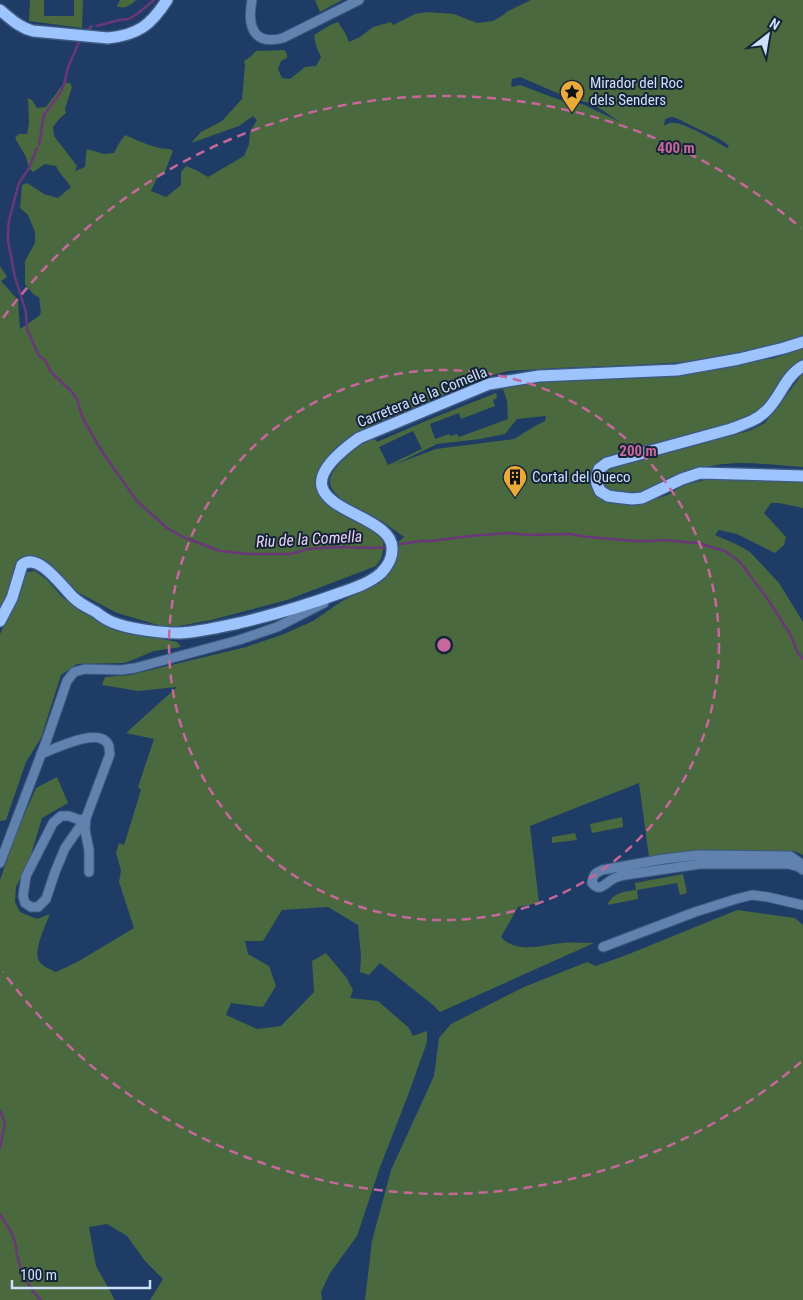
<svg xmlns="http://www.w3.org/2000/svg" width="803" height="1300" viewBox="0 0 803 1300" font-family="'Roboto Condensed',sans-serif">
<style>
.green{fill:#4a693e;fill-rule:evenodd}
.lines{fill:none;stroke-linecap:round;stroke-linejoin:round}
.stream{stroke:#6a387a;stroke-width:2.5}
.minor-casing{stroke:#3e5a81;stroke-width:11}
.major-casing{stroke:#3e5a81;stroke-width:14}
.minor{stroke:#6181af;stroke-width:9}
.major{stroke:#9dc4fd;stroke-width:11}
.ring{fill:none;stroke:#c6689b;stroke-width:2.5;stroke-dasharray:9 6}
.labels{text-anchor:middle;dominant-baseline:central;stroke-width:4;stroke-linejoin:round;paint-order:stroke}
.poi-label{font-size:15px;fill:#cde0fa;stroke:#162337;text-anchor:start}
.street-label{font-size:15px;fill:#cde0fa;stroke:#162337}
.water-label{font-size:16px;font-style:italic;fill:#ebcff4;stroke:#162337}
.centre{fill:#c6689b;stroke:#162337;stroke-width:2.5}
.ring-label{font-size:15px;text-anchor:middle;font-weight:bold;fill:#c6689b;stroke:#162337;stroke-width:4;stroke-linejoin:round;paint-order:stroke}
</style>
<rect width="100%" height="100%" fill="#1e3c66"/>
<!-- green -->
<g class="green">
<path d="M30,0H44V16H74V0H83L82,28L29,21Z"/>
<path d="M120,0H136C131,5 124,10 117,6Z"/>
<path d="M315,0H342L320,12Z"/>
<path d="M531,0H803V335L786,342L749,351L685,362L634,365L557,368L508,371L482,378L354,433L336,447L321,465L317,481L319,495L336,510L367,527L383,540C384,551 383,557 376,566L287,600L211,620L168,628L117,613L79,593L52,569L21,559L14,567L8,592L0,610V266L7,277L1,281L18,300L20,329L39,316L41,312L39,297L34,295L25,284V261L35,243V232L28,215L20,208L22,185L27,183L44,194L58,198L71,187C66,179 60,175 56,166L45,164L33,172L29,168L26,157L15,138L19,134H27L29,124L28,98L32,100L37,108L46,107L64,83H70L72,87L65,109L66,113L60,118L53,127L54,136L77,166L75,171L85,167L86,155L87,149L104,154L114,153L118,145L125,135C139,141 155,149 170,149L173,151L164,174L157,178L151,191L166,197L181,185V172L186,166L198,171L208,177L244,156L249,144L250,132L257,120L253,116L239,126L191,143L201,132L222,121L242,99L245,65L244,61L250,57L256,51L284,50L287,54V58L281,61L278,69L282,78L290,79L305,67L316,66L321,57L316,46L314,35L330,25L338,22L345,33L349,42L360,37L373,27L391,22L393,25L415,14L427,12L454,14L477,23L493,21L505,14L506,12ZM520,77L569,98L590,103L602,110L620,122L582,104L560,100L520,85L511,87L512,79ZM671,117C679,118 683,122 690,125C703,132 718,136 729,146L727,148C716,142 683,121 671,123C668,123 666,125 664,126L665,119Z"/>
<path d="M803,348V359L783,375L765,404L754,413L728,424L601,460L594,466L592,477L605,499L624,505H639L670,494L682,486L708,479H784L803,482V508L779,503H771L764,513L786,537L784,545L775,553L737,534L719,530L715,535L738,545L750,552L779,583L803,622V855L794,851L701,850L649,857L639,783L530,826L539,903L518,907L501,937C516,954 542,945 562,943C573,942 583,943 594,943L440,1012L433,1005L380,963L369,975L360,972L361,956L358,925L328,907L282,910L263,941H245L248,954L269,966L276,986L263,1007L231,1003L226,1015L257,1029L281,1026L314,992L312,961L326,953L346,977L353,990L350,998L378,1001L409,1028L413,1036L427,1031V1042L407,1098L380,1167L357,1236L330,1273L321,1292L322,1300H150L163,1279L145,1261L127,1236L107,1224L89,1227L96,1266L115,1300H0V880L18,829L36,788L57,777L68,803L42,818L29,861L16,887L15,902L20,912L37,919L50,914C46,924 33,952 39,961C43,967 50,969 56,972L79,961L134,928L119,882L121,870L116,853L119,843L124,845L141,790L138,787L154,739L126,733L177,687L138,691L102,685L105,677L130,675L246,647L284,634L313,621L342,601L380,583L397,557V543L404,537C396,531 389,526 382,521C369,513 332,500 330,483C329,476 335,469 340,463C349,453 360,442 373,437L377,442L428,420L496,393L497,398L493,400L495,406L461,419L459,413L430,424L435,439L449,434L450,436L457,434L459,437L508,419L507,401L503,389L509,386L537,382L674,376L775,358ZM546,416L545,421L535,426L514,439L436,449L396,464L437,444L480,439L505,434L517,419ZM413,431L422,449L388,465L379,447Z"/>
<path d="M803,373V467C783,466 762,463 741,463C722,463 702,467 684,472C667,477 644,494 626,495C613,495 598,490 603,474L609,470L639,460L683,447L749,431L765,423L777,408Z"/>
<path d="M35,571L46,579L63,598L114,629L177,642L181,647L154,651L125,663L77,664L61,675L41,738L26,762L6,820L0,821V634L16,600L23,578L27,572Z"/>
<path d="M622,817L623,827L592,833L590,824Z"/>
<path d="M575,833L577,840L552,843V837Z"/>
<path d="M683,874L687,893L680,895L677,883L637,890L638,899L607,905C614,892 623,892 636,890L635,883Z"/>
<path d="M737,910L795,918L803,925V1300H365L372,1241L391,1170L434,1076L439,1038L451,1024L524,987L587,962L596,966L629,954Z"/>
</g>
<g class="lines">
<!-- stream -->
<g class="stream">
<path d="M97,26L119,20L129,19L137,14L154,0"/>
<path d="M85,32L92,26"/>
<path d="M39,144L44,115L60,93L64,85L68,67L81,38"/>
<path d="M37,148L29,168L19,183L9,220L8,233V241L15,277L26,312L27,329L39,356L45,360L51,372L71,391L77,399L83,419L103,453L137,501L167,528L183,537L220,551L248,554H290L308,549L337,547L374,548L389,547"/>
<path d="M394,545L421,541H431L470,536L508,533L529,535L569,534L588,537L634,541H652L661,540L698,543L725,551L740,562L769,601L790,634L798,653L803,659"/>
<path d="M0,1111L5,1123L0,1148"/>
<path d="M0,1215C6,1223 11,1230 14,1239C16,1244 16,1250 17,1255C21,1272 28,1288 41,1300"/>
</g>
<!-- minor casing -->
<g class="minor-casing">
<g id="minor">
<path d="M252,0C247,26 253,46 283,38L359,0"/>
<path d="M41,754C54,749 101,725 109,746C109,748 109,751 110,754L86,818L85,830L89,850V872"/>
<path d="M61,816H69L80,820L86,818L65,848L55,872L46,899L38,907H31L25,903L23,896L26,876L53,823Z"/>
<path d="M0,863L47,739L67,681L74,672L85,669L121,670L135,668L239,640L277,627L324,603"/>
<path d="M803,865L790,856L698,855L664,859L602,870C595,873 593,875 592,883C600,893 605,883 613,879C616,877 621,876 625,875L700,864H788L799,867L803,870"/>
<path d="M603,947L695,912L736,899L752,895L768,897L802,905"/>
</g>
</g>
<!-- major casing -->
<g class="major-casing">
<g id="major">
<path d="M0,10C11,19 20,28 33,31L108,38C138,35 151,25 167,0"/>
<path d="M803,366C784,377 781,397 766,411C756,421 744,424 731,429L607,463L599,469L596,478L597,484L600,491L608,496L615,497L632,499L642,498L682,479L700,473L803,476"/>
<path d="M0,621L12,598L22,565C38,551 63,588 74,598C80,604 89,608 96,612C101,616 107,620 112,622C128,629 162,633 179,633C199,632 220,627 239,623C273,615 307,605 340,593C354,588 370,583 381,573C387,567 392,558 392,550C396,507 257,511 359,438L489,384L539,376L677,370L739,359L784,348L803,342"/>
</g>
</g>
<!-- minor -->
<use href="#minor" class="minor"/>
<!-- major -->
<use href="#major" class="major"/>
</g>
<!-- distance rings -->
<g class="ring">
<circle cx="444" cy="645" r="275"/>
<path d="M801 1062A549 549 0 0 1 3 972M3 318A549 549 0 0 1 801 228"/>
</g>
<!-- icons -->
<defs>
<g id="sight-pin" transform="scale(1.25)"><path d="M0 17L-7.5 6A9.5 9.5 0 1 1 7.5 6Z" fill="#eaaa39" stroke="#162337"/><path d="M0-6L1.8-2.2L6-1.7L2.9 1.2L3.7 5.4L0 3.3L-3.7 5.4L-2.9 1.2L-6-1.7L-1.8-2.2Z" fill="#111"/></g>
<g id="building-pin" transform="scale(1.25)"><path d="M0 17L-7.5 6A9.5 9.5 0 1 1 7.5 6Z" fill="#eaaa39" stroke="#162337"/><path d="M-4-6H4V6H1V3H-1V6H-4ZM-2.5-4.3h1.7v1.8h-1.7ZM.8-4.3h1.7v1.8H.8ZM-2.5-1h1.7V.8h-1.7ZM.8-1h1.7V.8H.8Z" fill="#111"/></g>
</defs>
<g fill-rule="evenodd">
<use href="#sight-pin" x="572" y="92"/>
<use href="#building-pin" x="515" y="477"/>
</g>
<g class="labels">
<!-- poi labels -->
<g class="poi-label">
<text x="590" y="83">Mirador del Roc<tspan x="590" dy="17">dels Senders</tspan></text>
<text x="532" y="477">Cortal del Queco</text>
</g>
<!-- street labels -->
<g class="street-label">
<text transform="translate(422 397) rotate(-22)">Carretera de la Comella</text>
</g>
<!-- water labels -->
<g class="water-label">
<text transform="translate(309 539) rotate(-3)">Riu de la Comella</text>
</g>
</g>
<circle cx="444" cy="645" r="8" class="centre"/>
<g class="ring-label">
<text x="676" y="153">400 m</text>
<text x="638" y="456">200 m</text>
</g>
<!-- north arrow -->
<g transform="translate(768 35) rotate(31)" stroke="#162337" stroke-width="4" paint-order="stroke">
<path d="M0-4L9 19L0 12L-9 19Z" fill="#cde0fa"/>
<text y="-8" font-size="14" font-weight="bold" text-anchor="middle" fill="#cde0fa">N</text>
</g>
<!-- scale -->
<path d="M12 1280v8h138v-8" fill="none" stroke="#cde0fa" stroke-width="2.5"/>
<text x="20" y="1280" font-size="15" fill="#cde0fa" stroke="#162337" stroke-width="4" paint-order="stroke">100 m</text>
</svg>
